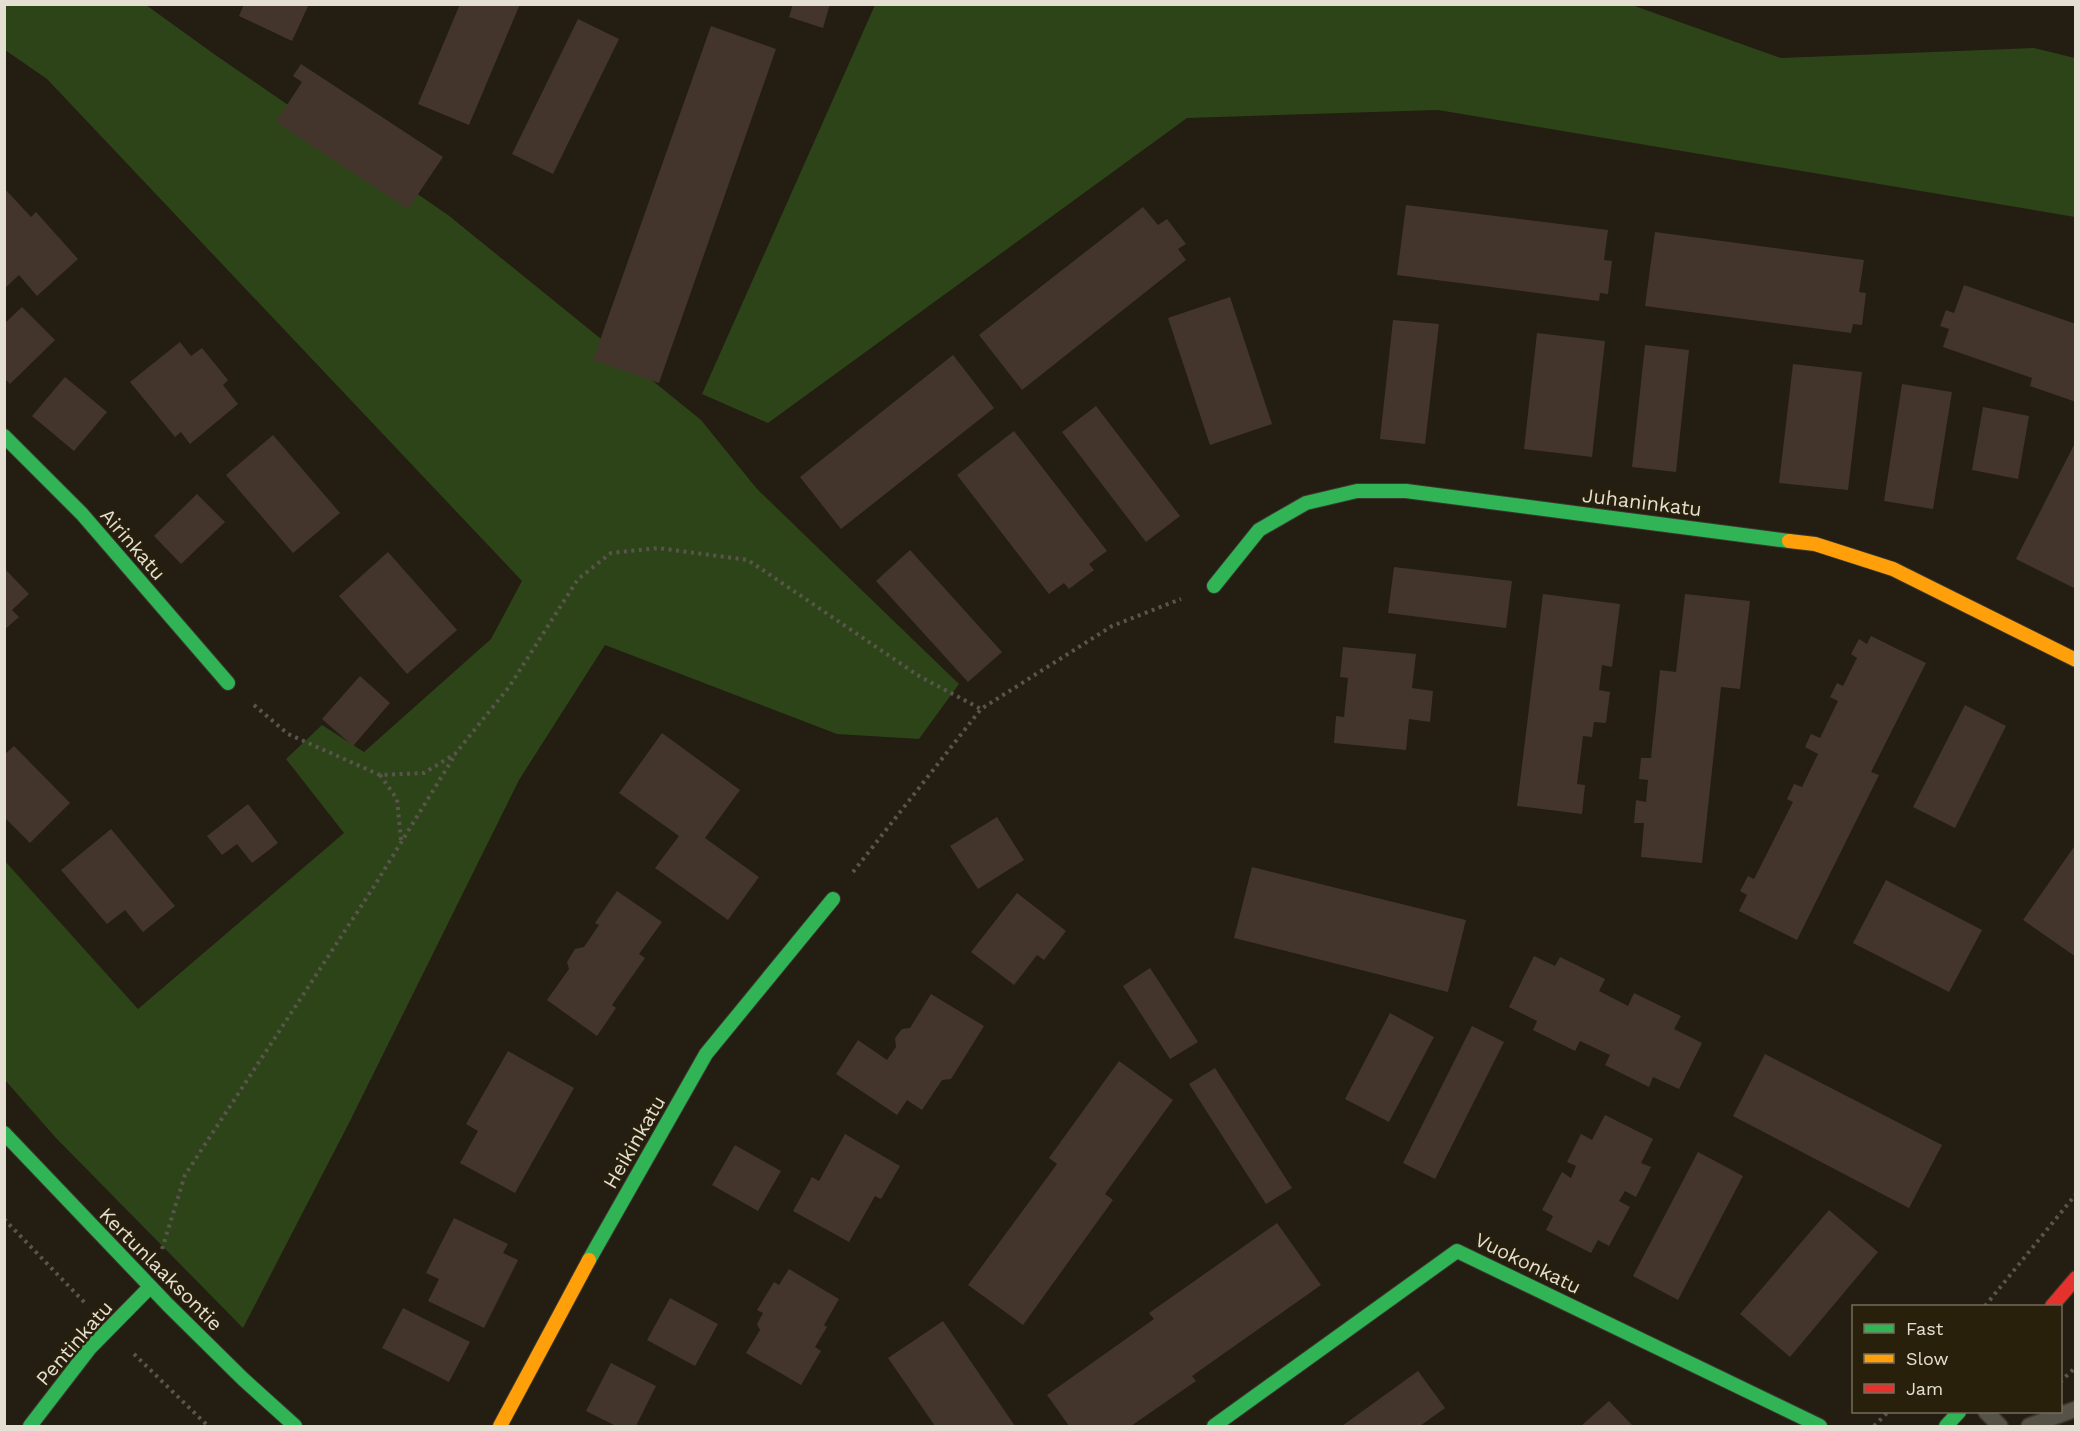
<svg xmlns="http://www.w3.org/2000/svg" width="2080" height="1431" viewBox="0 0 2080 1431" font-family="'Work Sans',sans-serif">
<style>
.green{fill:#2d4418}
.building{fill:#44352c}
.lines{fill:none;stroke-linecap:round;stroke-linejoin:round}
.lane-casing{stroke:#3c372f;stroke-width:18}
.fast-casing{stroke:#3c372f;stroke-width:16}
.slow-casing{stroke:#3c372f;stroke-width:16}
.jam-casing{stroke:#3c372f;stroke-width:16}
.path{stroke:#59554d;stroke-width:4;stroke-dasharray:3 4.5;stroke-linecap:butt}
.lane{stroke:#565248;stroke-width:15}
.fast{stroke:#30b455;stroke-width:14}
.slow{stroke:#ff9f0a;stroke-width:14}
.jam{stroke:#e5322d;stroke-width:14}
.labels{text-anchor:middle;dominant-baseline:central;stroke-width:5;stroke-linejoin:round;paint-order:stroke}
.street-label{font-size:20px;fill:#e4dfd2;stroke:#29200c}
</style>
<rect width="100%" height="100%" fill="#231d12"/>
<!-- green -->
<g class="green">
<path d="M1629,4L1781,58L2034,48L2075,58V217L1438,110L1187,118L768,423L702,394L875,5Z"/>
<path d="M5,5H146L214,54L448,215L701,420L757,489L959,684L919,739L837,734L605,645L519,780L350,1121L243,1328L56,1138L5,1080L4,860L138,1009L344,833L286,759L322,725L364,752L491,639L522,581L47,79L5,50Z"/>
</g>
<!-- building -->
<g class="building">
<path d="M244,4H309L292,41L239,16Z"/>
<path d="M460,4H520L469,125L418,104Z"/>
<path d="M793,4H830L823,28L789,17Z"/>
<path d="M578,19L619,39L553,174L512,154Z"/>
<path d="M711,26L776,49L659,383L593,360Z"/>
<path d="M301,64L443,157L408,209L276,122L302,82L293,76Z"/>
<path d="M4,188L31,217L36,212L78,259L37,296L19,275L4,289Z"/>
<path d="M1406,205L1608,230L1604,260L1612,261L1608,294L1600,293L1599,301L1397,275Z"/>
<path d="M1143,207L1158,225L1167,219L1186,244L1178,249L1186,260L1022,390L979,335Z"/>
<path d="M1655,232L1864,260L1859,292L1866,293L1862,325L1853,324L1851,333L1645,306Z"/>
<path d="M1964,285L2076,324V402L2030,386L2032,378L1943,347L1949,329L1940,326L1946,310L1954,313Z"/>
<path d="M1230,297L1272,424L1210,445L1168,318Z"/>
<path d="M22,307L55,340L10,384L4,378V324Z"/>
<path d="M1393,320L1439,324L1425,444L1380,439Z"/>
<path d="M1537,333L1605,341L1592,457L1524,449Z"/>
<path d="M180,342L191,356L202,348L228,380L223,385L238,404L190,444L181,432L175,437L130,382Z"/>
<path d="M1645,345L1689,350L1676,472L1632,467Z"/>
<path d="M953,355L994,408L841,529L800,477Z"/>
<path d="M1793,364L1862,372L1848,490L1779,483Z"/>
<path d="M65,377L107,412L74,451L32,416Z"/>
<path d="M1902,384L1952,392L1933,509L1884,501Z"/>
<path d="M1096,406L1180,516L1146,542L1062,432Z"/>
<path d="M1983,407L2029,416L2018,479L1972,470Z"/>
<path d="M1014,431L1107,551L1089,564L1094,570L1069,589L1064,583L1049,594L957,475Z"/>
<path d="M273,435L340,513L293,553L226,475Z"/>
<path d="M2076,441V589L2016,559Z"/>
<path d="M197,494L225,522L181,564L154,536Z"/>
<path d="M910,550L1002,652L968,682L876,581Z"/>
<path d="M388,552L457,630L407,674L339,596Z"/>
<path d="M1394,567L1512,581L1506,628L1388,613Z"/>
<path d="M4,568L29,594L12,610L19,617L4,630Z"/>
<path d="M1543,594L1620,604L1612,667L1602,665L1599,690L1610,692L1606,723L1594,722L1592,737L1583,736L1577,784L1585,785L1582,814L1517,806Z"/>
<path d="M1685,594L1750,601L1740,689L1721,687L1702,863L1641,857L1644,823H1634L1636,800L1646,802L1648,780L1639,779L1641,758H1651L1660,670L1676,672Z"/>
<path d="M1871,636L1926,663L1871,772L1879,775L1797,940L1739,911L1747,895L1740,891L1748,876L1754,879L1793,802L1787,799L1794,784L1802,787L1818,754L1805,747L1811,734L1820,738L1838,701L1830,697L1837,683L1843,686L1857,658L1851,654L1859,639L1867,644Z"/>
<path d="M1343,647L1416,654L1412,688L1433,691L1430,722L1409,719L1406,750L1334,743L1336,716L1344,717L1348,678L1340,677Z"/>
<path d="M360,676L390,703L353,746L322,719Z"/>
<path d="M1965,705L2006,726L1955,828L1913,807Z"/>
<path d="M662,733L740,790L705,838L759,877L728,920L655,868L679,836L619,793Z"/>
<path d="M14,746L70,803L30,843L4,817V755Z"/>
<path d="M248,804L278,843L252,863L237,844L222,855L207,836Z"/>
<path d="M997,817L1024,860L978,889L950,846Z"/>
<path d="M111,829L175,906L143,932L125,910L107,924L61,870Z"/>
<path d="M2076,844V957L2023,920Z"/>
<path d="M1252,867L1466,920L1448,992L1234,938Z"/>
<path d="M1886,880L1982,930L1949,992L1853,943Z"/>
<path d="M617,891L662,922L639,954L645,958L612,1005L616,1008L597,1036L547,1000L569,969L567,962L575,949L584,947L599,925L595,923Z"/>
<path d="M1017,893L1066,931L1044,960L1037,955L1014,985L971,952Z"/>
<path d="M1534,956L1555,966L1560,957L1605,979L1599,991L1628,1006L1634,993L1681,1016L1674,1029L1702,1043L1679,1089L1653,1077L1649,1087L1605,1065L1610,1055L1580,1041L1575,1051L1533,1030L1537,1021L1509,1007Z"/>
<path d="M1150,968L1198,1042L1170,1059L1123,986Z"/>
<path d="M931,994L984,1026L951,1079L942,1080L922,1110L907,1100L897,1115L836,1074L858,1040L887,1060L896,1047L895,1038L902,1029L910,1028Z"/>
<path d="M1390,1013L1434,1037L1389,1122L1345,1099Z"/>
<path d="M1472,1026L1504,1042L1435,1179L1403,1163Z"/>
<path d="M508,1051L574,1088L515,1193L460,1163L478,1131L466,1124Z"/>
<path d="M1765,1054L1942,1145L1909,1208L1733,1116Z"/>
<path d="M1119,1061L1173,1100L1105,1194L1113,1200L1023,1325L968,1285L1057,1164L1049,1158Z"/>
<path d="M1215,1068L1292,1188L1266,1204L1189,1084Z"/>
<path d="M1605,1115L1653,1139L1641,1163L1651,1167L1636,1197L1625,1191L1619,1201L1630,1207L1609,1246L1598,1240L1591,1253L1546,1230L1553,1216L1542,1210L1562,1172L1571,1178L1576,1166L1567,1162L1581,1134L1592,1140Z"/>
<path d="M845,1134L900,1166L881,1199L875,1196L849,1242L793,1211L812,1177L819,1181Z"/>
<path d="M735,1145L781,1171L758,1211L712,1185Z"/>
<path d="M1698,1152L1743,1176L1678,1300L1633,1276Z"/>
<path d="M1829,1210L1878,1252L1790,1357L1740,1314Z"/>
<path d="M454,1218L508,1244L503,1253L518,1260L484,1328L428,1301L439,1279L426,1273Z"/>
<path d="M1277,1223L1321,1285L1192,1376L1196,1381L1131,1426H1069L1047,1395L1154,1319L1149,1313Z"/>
<path d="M789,1269L839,1299L824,1325L827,1327L815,1347L821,1351L801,1385L746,1353L760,1330L757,1324L763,1313L757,1310L774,1282L779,1285Z"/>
<path d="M670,1298L718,1324L695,1366L647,1340Z"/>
<path d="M403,1308L470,1342L449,1382L382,1348Z"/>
<path d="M943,1321L1015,1426H935L888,1358Z"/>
<path d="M611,1363L656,1386L636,1426H616L586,1411Z"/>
<path d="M1418,1371L1445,1408L1420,1426H1342Z"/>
<path d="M1609,1401L1633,1426H1581Z"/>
</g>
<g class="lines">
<!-- lane casing -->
<g class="lane-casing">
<g id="lane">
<path d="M1986,1412L2000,1426"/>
<path d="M2029,1426L2076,1409"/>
</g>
</g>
<!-- fast casing -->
<g class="fast-casing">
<g id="fast">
<path d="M4,436L82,514L228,683"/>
<path d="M1214,586L1259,530L1306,503L1357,491H1406L1789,541"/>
<path d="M4,1133L168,1305L243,1379L295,1426"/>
<path d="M589,1260L706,1054L833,899"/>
<path d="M30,1426L90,1348L150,1287"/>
<path d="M1214,1426L1457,1251L1820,1426"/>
<path d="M1946,1426L1959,1412"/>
</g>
</g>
<!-- slow casing -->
<g class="slow-casing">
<g id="slow">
<path d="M1789,541L1815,544L1893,569L2076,660"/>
<path d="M500,1426L589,1260"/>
</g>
</g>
<!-- jam casing -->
<g class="jam-casing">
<path id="jam" d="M2052,1306L2076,1278"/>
</g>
<!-- path -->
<g class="path">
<path d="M254,705L288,734L380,775L424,773L455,754L509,687L578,579L611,553L658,548L748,560L919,676L981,709"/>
<path d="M380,775L397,799L401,840"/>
<path d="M853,872L981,709L1112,626L1181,599"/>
<path d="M4,1219L85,1303"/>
<path d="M162,1249L185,1175L373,888L455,755"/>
<path d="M1985,1306L2076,1194"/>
<path d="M134,1354L208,1426"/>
<path d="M2060,1382L2076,1367"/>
<path d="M1874,1426L1888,1412"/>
</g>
<!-- lane -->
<use href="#lane" class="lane"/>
<!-- fast -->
<use href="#fast" class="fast"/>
<!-- slow -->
<use href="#slow" class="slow"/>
<!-- jam -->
<use href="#jam" class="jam"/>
</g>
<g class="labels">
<!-- street labels -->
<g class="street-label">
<text transform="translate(1642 502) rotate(7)">Juhaninkatu</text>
<text transform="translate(133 544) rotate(49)">Airinkatu</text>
<text transform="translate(634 1142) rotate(-60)">Heikinkatu</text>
<text transform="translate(1528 1263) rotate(26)">Vuokonkatu</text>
<text transform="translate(161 1269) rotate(45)">Kertunlaaksontie</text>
<text transform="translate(74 1343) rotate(-49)">Pentinkatu</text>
</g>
</g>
<!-- border -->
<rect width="2080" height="1431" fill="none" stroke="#e4dfd2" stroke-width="12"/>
<!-- legend -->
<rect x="1852" y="1305" width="210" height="108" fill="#29200c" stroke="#746c5b" stroke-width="1.5"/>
<rect x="1864" y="1324" width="30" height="9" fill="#30b455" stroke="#746c5b" stroke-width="1.5"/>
<text x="1906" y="1335" font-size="18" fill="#e4dfd2">Fast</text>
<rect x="1864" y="1354" width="30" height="9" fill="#ff9f0a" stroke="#746c5b" stroke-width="1.5"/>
<text x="1906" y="1365" font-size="18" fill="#e4dfd2">Slow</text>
<rect x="1864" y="1384" width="30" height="9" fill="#e5322d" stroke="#746c5b" stroke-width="1.5"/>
<text x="1906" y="1395" font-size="18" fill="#e4dfd2">Jam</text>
</svg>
